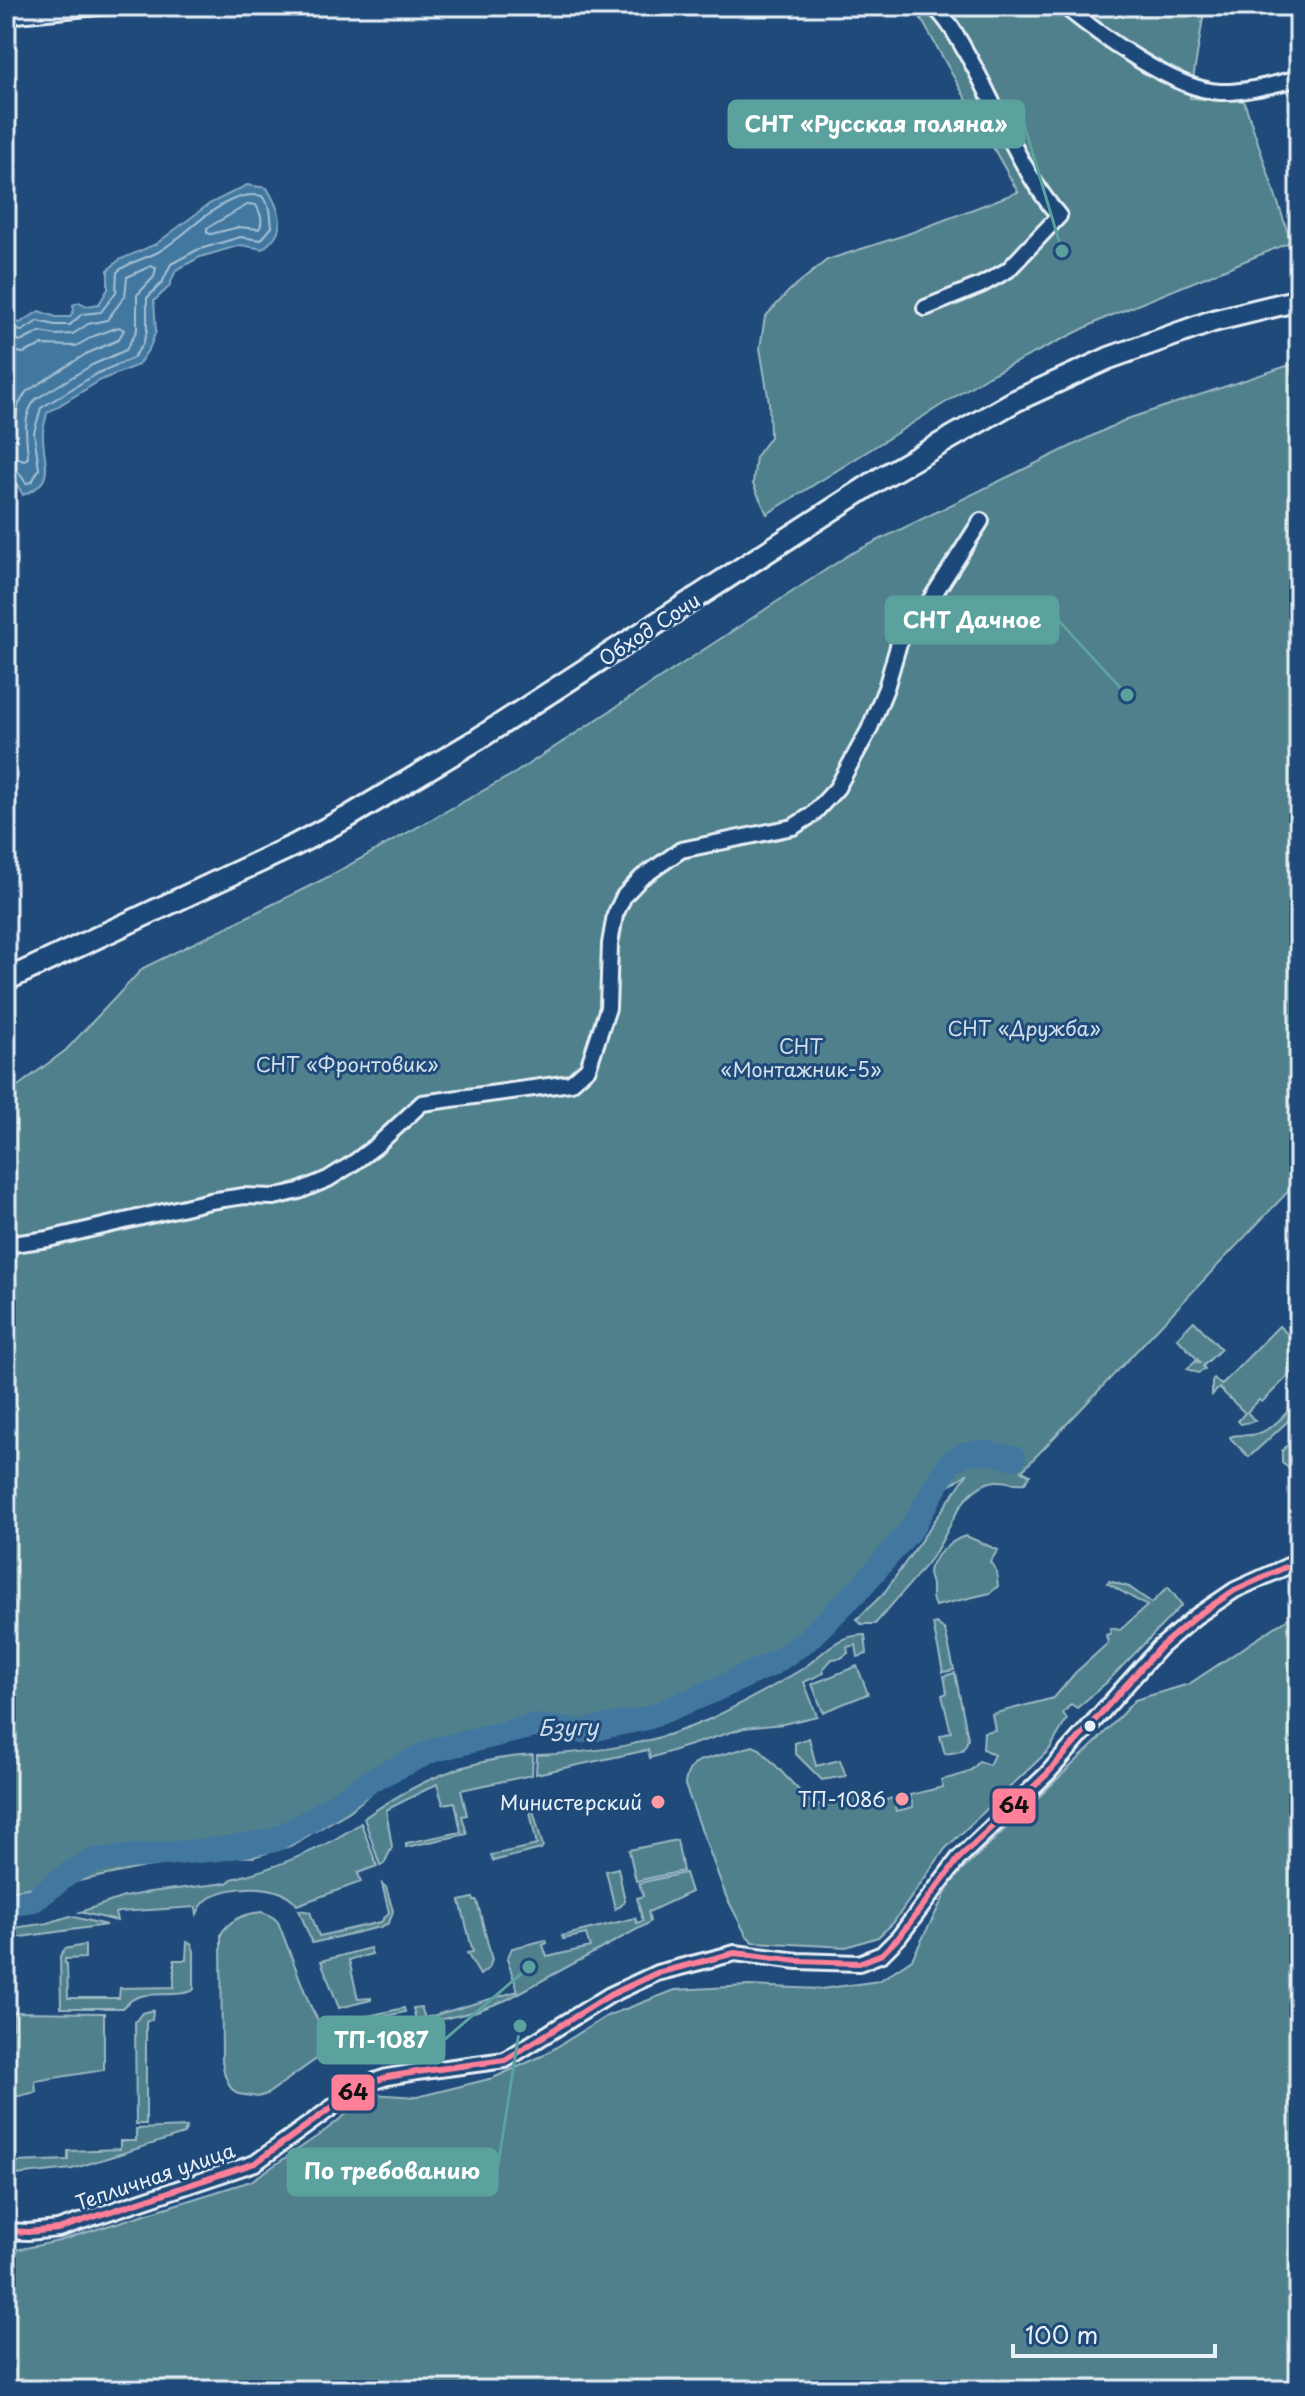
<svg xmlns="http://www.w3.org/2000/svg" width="1305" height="2396" viewBox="0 0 1305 2396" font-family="'Playpen Sans',sans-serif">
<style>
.green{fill:#4f808b;stroke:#9cb8c2;stroke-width:2}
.water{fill:#4378a0;stroke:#85a8c3;stroke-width:2}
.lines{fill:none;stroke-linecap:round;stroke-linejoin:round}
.shore{stroke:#a6c1d5;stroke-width:2}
.river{stroke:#4378a0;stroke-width:24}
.minor-casing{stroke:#e8f1f8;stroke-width:20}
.highway-casing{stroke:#e8f1f8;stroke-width:26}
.minor{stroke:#1f4a7a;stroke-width:14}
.highway{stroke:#1f4a7a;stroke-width:20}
.bus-1-casing{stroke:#1f4a7a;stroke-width:12}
.bus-1{stroke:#ff8098;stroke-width:6}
.bus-dot{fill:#e8f1f8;stroke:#1f4a7a;stroke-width:3}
.poi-dot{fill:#ff9aa2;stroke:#1f4a7a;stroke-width:3}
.labels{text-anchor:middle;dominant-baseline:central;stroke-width:6;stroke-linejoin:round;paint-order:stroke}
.street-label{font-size:20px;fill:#e8f1f8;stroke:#1f4a7a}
.park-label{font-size:20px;fill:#d1e0e8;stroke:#1f4a7a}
.poi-label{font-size:20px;fill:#e8f1f8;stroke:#1f4a7a;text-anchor:end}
.water-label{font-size:22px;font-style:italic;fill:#cfdfeb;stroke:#1f4a7a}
.leader{fill:none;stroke:#5ba19e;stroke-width:3}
.callout-dot{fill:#5ba19e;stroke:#1f4a7a;stroke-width:3}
.callout{fill:#5ba19e;stroke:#5ba19e;stroke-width:3}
.callout-label{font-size:22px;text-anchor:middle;font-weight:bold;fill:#fff}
.line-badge{stroke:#1f4a7a;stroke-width:3}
.pale-badge-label{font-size:22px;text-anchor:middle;font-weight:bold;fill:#111}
</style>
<rect width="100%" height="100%" fill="#1f4a7a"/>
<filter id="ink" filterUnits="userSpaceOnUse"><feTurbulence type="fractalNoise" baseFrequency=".0125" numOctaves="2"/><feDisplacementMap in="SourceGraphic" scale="16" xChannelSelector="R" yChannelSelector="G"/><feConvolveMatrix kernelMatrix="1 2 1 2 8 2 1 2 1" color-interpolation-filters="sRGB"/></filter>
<g filter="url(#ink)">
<!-- green -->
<g class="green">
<path d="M914,6H1182L1204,12L1190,98L1244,101L1291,242L1103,319L988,376L767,514L753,484L756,456L770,437L769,402L760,348L765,317L790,290L827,260L905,235L1018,192Z"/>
<path d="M1299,362V1180L1022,1471L1030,1475L1025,1483C1010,1485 999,1477 985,1484C956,1497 950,1534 931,1558C914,1580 894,1602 875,1624H861L857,1619L884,1593L968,1473L949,1486L905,1551L827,1634L775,1670L717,1700L665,1722L596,1740H560L528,1736L450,1755L409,1771L375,1790L350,1811L290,1846L253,1857L228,1856L145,1867L74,1882L6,1891V1095L66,1050L143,968L322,880L515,773L850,554L1127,419Z"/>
<path d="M1194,1321L1221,1349L1203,1366L1205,1369L1198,1373L1187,1369L1196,1361L1201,1363L1177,1338Z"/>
<path d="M1279,1326L1299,1345V1365L1262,1402L1259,1400L1247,1412L1255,1421L1241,1424L1238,1421L1245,1413L1219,1388L1212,1395V1381L1214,1378L1221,1385Z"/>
<path d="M1299,1399V1411L1249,1457L1231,1439L1230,1437C1240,1433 1248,1437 1257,1434C1274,1429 1287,1412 1299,1399Z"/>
<path d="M1299,1433V1469H1290L1282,1463V1451Z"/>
<path d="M966,1536L998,1550L990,1562L996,1570L998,1586L990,1593L935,1606C931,1598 932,1595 932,1586C932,1582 929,1577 929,1573C929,1559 953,1539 966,1536Z"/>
<path d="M1109,1581L1129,1587L1152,1603L1168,1587L1182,1605L1106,1683L1077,1708L1071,1704L1063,1713L1067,1719L1049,1750L945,1849L893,1923L878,1937L846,1947L753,1942L746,1935L726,1896L685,1785C686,1773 690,1767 699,1761L753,1746L760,1749L810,1802L816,1805L858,1793L865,1806L893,1798L896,1811L913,1807L910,1795L943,1787L941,1780C956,1776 971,1775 979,1761L989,1765L994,1755L983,1749L984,1732L995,1730L992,1714L1054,1698L1075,1673L1108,1643L1106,1635L1111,1633L1110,1628L1120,1630L1147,1606L1107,1583Z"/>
<path d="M1299,1611V2390H6V2248L16,2250L59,2241L251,2181L322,2133L372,2094L417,2097L493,2078L542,2056L607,2016L675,1990L748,1986L821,1989L879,1981L912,1959L953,1879L1095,1743L1135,1700L1189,1684Z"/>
<path d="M936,1623L945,1630L954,1670L943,1672L933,1624Z"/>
<path d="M865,1635L867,1654L858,1657L856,1645L847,1647L848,1653L841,1658L832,1659L823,1669L824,1673L804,1682L817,1716L783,1724L744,1728L650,1758L648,1750L536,1774L537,1755C600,1752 651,1745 710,1719C741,1704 773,1687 802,1669C824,1654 835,1635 865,1635Z"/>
<path d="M857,1666L868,1694L823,1712L812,1684Z"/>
<path d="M955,1673L968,1738C964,1755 957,1751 945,1754L940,1736L951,1732L942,1695L947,1693L944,1676Z"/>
<path d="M809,1738L816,1766L840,1760L846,1776L822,1780L795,1753V1743Z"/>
<path d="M533,1755L532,1775L461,1790L467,1815L462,1816L467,1834L406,1847V1843L461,1832L455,1802L443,1804L437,1784L386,1810L392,1847L384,1864L380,1865L364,1818C419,1780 466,1759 533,1755Z"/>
<path d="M533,1810L543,1846L541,1849L493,1861L491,1855L537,1845L530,1812Z"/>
<path d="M361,1823L377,1866L358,1873L361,1882L297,1905C283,1882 228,1884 208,1899C202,1903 200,1908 197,1914L196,1907L119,1912L115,1913L117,1921L80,1912L124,1897L150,1892L227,1883L232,1879C278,1867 323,1849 361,1823Z"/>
<path d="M677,1840L683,1871L636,1881L629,1850Z"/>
<path d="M618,1868L625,1901L621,1906L615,1909L606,1871Z"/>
<path d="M685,1873L691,1892L648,1912L650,1921L647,1924L506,2000L477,2011L340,2043L333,2024L404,2008L405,2012L359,2022L362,2032L416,2020L413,2008L421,2007L425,2018L518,1991L507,1959L512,1948L546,1940L547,1943L543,1945L547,1957L590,1947L586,1934L563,1939L562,1936L635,1918L637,1923L643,1921L637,1898L643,1896L639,1883Z"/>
<path d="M382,1884L386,1887L393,1911L389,1923L380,1927L312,1943L299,1910L310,1912L319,1936L381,1922L389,1912Z"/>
<path d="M473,1898L474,1901H477L492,1960L489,1968L480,1975L467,1953L473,1952L460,1901Z"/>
<path d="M262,1912L272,1916L278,1922L310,2005L324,2032L327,2045L322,2055L267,2094L258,2097L238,2094L231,2088L225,2076L222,2061L221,1934C229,1920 246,1913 262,1912Z"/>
<path d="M70,1916L106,1925L6,1939V1929L48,1923Z"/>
<path d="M187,1942L191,1943L194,1951V1989L192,1991C167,2000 143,1985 122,2008H61L60,1956L65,1949L85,1945V1958L65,1959V1963L67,1964L68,1998H119L120,1988L174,1987V1960H186Z"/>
<path d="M370,1948L372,1954L349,1960L358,1999L371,1998V2000L339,2008L321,1961Z"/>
<path d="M153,2010L152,2019L146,2022V2124H136L135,2022L142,2013Z"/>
<path d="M13,2012L104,2013V2070L35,2081L36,2092L6,2099V2028H13Z"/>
<path d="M187,2127L184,2134L72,2169L6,2176V2169H16V2162L68,2160V2151L120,2149V2141H136V2129Z"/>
</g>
<!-- water -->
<path class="water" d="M247,185L267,188C282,213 288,231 262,249L241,245L200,257L176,270L169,287L154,301L156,331L150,347L138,365L101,380L47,413C46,420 43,427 43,433C42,462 59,481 23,495L6,465V318L20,323L39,311L56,317H70L74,310L73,305L79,302L87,306L99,304L108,289V270L119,260L156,244L209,204Z"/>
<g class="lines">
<!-- shore -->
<g class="shore">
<path d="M249,204L256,205C260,212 264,222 259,229L239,227L211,234L207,233V228Z"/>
<path d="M6,328L22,331L38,321L55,325H70L82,314L101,312L116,292L117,272C128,262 145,259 158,252C187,236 226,187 262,196L270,209L272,227L261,240L240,237L197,250L171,264L162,283L147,298V331L143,344L133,358L96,374L41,408L34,432L39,469L32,482L26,483L15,467L6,464"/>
<path d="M6,338L22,341L40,332L56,335L73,334L88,324L107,320L125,296L127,277L151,266L156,268L154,277L137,295V330L126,350L92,365L36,399C21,417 27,437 28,458L24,460L6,454"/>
<path d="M6,350L23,353L42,345L76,346L94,336L119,327L124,330L118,340L86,354L26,392L18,406L13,439L6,442"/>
</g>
<!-- river -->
<path class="river" d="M6,1905L34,1900L68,1874L94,1860L220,1849L275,1840L311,1820L371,1780L434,1750L533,1726L583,1731L647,1718L706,1694L774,1663L807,1640L860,1588L912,1528L950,1462L967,1453L983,1452L1014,1458"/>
<!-- minor casing -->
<g class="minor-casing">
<g id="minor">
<path d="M1064,6C1100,35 1174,90 1220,92C1245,93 1275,84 1299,78"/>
<path d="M6,16L108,6"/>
<path d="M925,308L981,285L1008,270L1059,216C1020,170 1000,114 971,61C960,42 950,21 933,6"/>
<path d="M6,1245L48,1239L210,1201L244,1196L274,1197L299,1191L328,1179L352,1164L376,1146L422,1103L571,1083L588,1068L608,1008L610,944L615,915L624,896L641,878L681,850L793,827L812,815L837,788L869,730L886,688L899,643L912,622L924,610L981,521"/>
<path d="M6,2231L28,2232L58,2229L255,2163L363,2085L387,2077L417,2072L505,2060L610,1995L657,1973L735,1953L798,1961L859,1963L882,1954L899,1937L959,1858L1047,1774L1159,1648L1195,1617L1235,1590L1299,1561"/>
</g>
</g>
<!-- highway casing -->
<g class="highway-casing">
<path id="highway" d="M6,980L295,845L348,817L478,739L881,478L1015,401L1109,358L1213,321L1299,300"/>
</g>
<!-- minor -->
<use href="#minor" class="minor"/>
<!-- highway -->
<use href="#highway" class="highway"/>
<!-- bus-1 casing -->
<g class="bus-1-casing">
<path id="bus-1" d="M6,2231L28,2232L58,2229L255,2163L363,2085L387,2077L417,2072L505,2060L610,1995L657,1973L735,1953L798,1961L859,1963L882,1954L899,1937L959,1858L1047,1774L1159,1648L1195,1617L1235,1590L1299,1561"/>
</g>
<!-- bus-1 -->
<use href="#bus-1" class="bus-1"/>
</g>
</g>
<!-- markers -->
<circle class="bus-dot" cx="1090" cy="1726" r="7"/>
<g class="poi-dot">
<circle cx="902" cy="1799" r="8"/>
<circle cx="658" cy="1802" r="8"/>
</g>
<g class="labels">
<!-- street labels -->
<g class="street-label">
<text transform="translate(649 629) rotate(-33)">Обход Сочи</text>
<text transform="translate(155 2176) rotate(-19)">Тепличная улица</text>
</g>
<!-- park labels -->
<g class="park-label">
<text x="1024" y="1028">СНТ «Дружба»</text>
<text x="801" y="1046">СНТ<tspan x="801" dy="23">«Монтажник-5»</tspan></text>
<text x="347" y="1064">СНТ «Фронтовик»</text>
</g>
<!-- poi labels -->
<g class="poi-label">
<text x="886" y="1799">ТП-1086</text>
<text x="642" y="1802">Министерский</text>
</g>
<!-- water labels -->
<g class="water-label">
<text transform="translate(568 1726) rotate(-1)">Бзугу</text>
</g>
</g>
<!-- callouts -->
<path class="leader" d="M1062 251L1024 124M1127 695L1058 620M529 1967L444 2040M520 2026L497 2172"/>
<g class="callout-dot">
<circle cx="1062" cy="251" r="8"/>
<circle cx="1127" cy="695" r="8"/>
<circle cx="529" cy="1967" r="8"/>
<circle cx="520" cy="2026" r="8"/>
</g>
<g class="callout">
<rect x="729" y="101" width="295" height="46" rx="8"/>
<rect x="886" y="597" width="172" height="46" rx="8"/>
<rect x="318" y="2017" width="126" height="46" rx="8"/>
<rect x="288" y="2149" width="209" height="46" rx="8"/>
</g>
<g class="callout-label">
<text x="876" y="132">СНТ «Русская поляна»</text>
<text x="972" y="628">СНТ Дачное</text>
<text x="381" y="2048">ТП-1087</text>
<text x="392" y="2179">По требованию</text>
</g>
<g class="line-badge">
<rect x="991" y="1787" width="46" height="38" rx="8" fill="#ff8098"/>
<rect x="330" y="2073" width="46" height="39" rx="8" fill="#ff8098"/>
</g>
<g class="pale-badge-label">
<text x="1014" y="1813">64</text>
<text x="353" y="2100">64</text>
</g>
<!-- margin -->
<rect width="1305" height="2396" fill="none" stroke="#1f4a7a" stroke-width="32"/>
<rect x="16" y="16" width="1273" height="2364" fill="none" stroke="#e8f1f8" stroke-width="3" filter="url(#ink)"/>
<!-- scale -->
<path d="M1013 2344v12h202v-12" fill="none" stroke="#e8f1f8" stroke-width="4"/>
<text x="1025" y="2344" font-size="24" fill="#e8f1f8" stroke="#1f4a7a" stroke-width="6" paint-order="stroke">100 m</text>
</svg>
